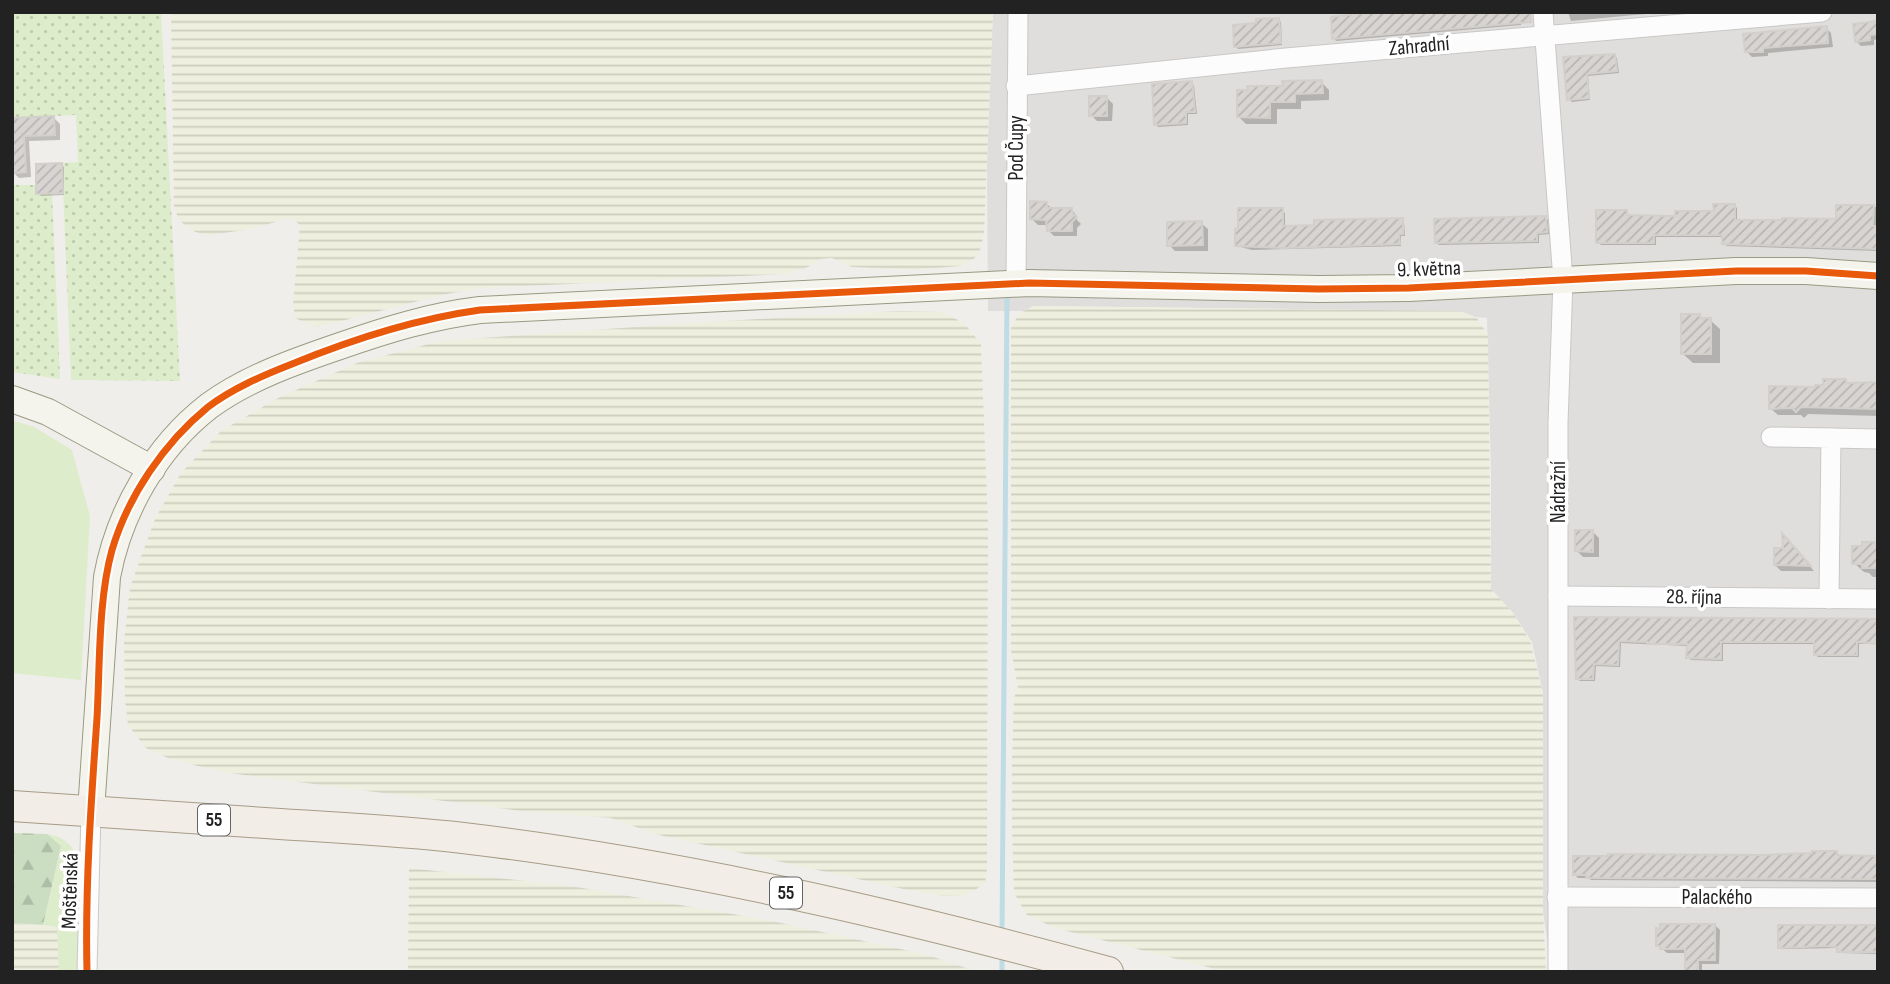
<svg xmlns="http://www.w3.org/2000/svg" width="1890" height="984" viewBox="0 0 1890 984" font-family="'Sofia Sans Condensed',sans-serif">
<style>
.residential{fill:#dfdedc}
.farmland{fill:url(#farmland-rules)}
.grass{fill:#ddeccb}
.forest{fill:url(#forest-firs)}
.garden{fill:url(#garden-dots)}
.shadow{fill:#0003}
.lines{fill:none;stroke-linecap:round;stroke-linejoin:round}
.stream{stroke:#bfdbe3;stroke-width:5}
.building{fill:url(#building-hatch);stroke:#d3d0cc;stroke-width:2}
.street-casing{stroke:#c9c8c7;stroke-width:21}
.secondary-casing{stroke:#999a82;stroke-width:28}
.primary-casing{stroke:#a79c86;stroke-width:32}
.street{stroke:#fdfcfc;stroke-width:19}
.secondary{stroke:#f4f4ed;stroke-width:26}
.primary{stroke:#f3ede7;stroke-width:30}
.cycleway-casing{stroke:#fff;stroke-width:11}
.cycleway{stroke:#e8590c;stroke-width:7}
.labels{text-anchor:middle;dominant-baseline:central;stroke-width:7;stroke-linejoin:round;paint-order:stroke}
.shield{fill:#fff;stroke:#646464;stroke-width:2}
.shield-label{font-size:19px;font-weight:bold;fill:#222}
.street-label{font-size:21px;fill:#222;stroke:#fff}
</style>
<defs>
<pattern id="farmland-rules" width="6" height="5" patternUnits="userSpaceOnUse" patternTransform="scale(1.75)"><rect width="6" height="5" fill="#efefdf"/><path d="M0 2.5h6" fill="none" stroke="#cdcdbf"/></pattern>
<pattern id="forest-firs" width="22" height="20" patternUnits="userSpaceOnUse" patternTransform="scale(1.75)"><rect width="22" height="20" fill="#cbdec1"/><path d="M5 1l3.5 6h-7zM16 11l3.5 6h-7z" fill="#aebea6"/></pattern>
<pattern id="garden-dots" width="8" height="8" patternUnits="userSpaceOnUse" patternTransform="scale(1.75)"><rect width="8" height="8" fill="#ddeccb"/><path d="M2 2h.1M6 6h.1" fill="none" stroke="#bdcaae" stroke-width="1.8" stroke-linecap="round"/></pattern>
<pattern id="building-hatch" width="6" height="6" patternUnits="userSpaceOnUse" patternTransform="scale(1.75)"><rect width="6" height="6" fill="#d7d4d2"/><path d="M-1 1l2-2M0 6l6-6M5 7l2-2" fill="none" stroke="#b8b6b4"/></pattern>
</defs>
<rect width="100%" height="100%" fill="#f0eeeb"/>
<!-- residential -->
<path class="residential" d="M993,12H1878V972H1558L1548,946L1543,912V693L1532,642L1513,613L1491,589V471L1487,318L1475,317L1460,311L1034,306L1024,311H988L987,164Z"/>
<!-- farmland -->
<g class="farmland">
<path d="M171,12H993L984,234L979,254L970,262L960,266L914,270L852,267L832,258L820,259L808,267L786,274L480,288L442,295L318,327L308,324L295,318L293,304L300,225L291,218L245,230L209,235L195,232L181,222L174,209Z"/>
<path d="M1034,306L1460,311L1477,318L1488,335L1491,589L1513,613L1530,641L1543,693V912L1546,972H1227L1055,928L1027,915L1014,893L1012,827V757L1014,698L1018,688L1011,650V327L1020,313Z"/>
<path d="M898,311L943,312L965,324L981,344L988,522L987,869L985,884L966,895L943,896L908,890L655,834L611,818L521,811L222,772L170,759L146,748L128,725L125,700L124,642L130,587L155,519L181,473L221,431L278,398L357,363L440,341L705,322Z"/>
<path d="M409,868L571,886L772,921L928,955L978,972H408Z"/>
<path d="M12,923L57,927L59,972H12Z"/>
</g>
<!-- grass -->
<g class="grass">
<path d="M12,420L34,427L72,450L90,516L81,680L12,673Z"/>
<path d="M47,834C58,836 68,840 74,851C84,871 78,945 78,972H59L57,927L43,925L61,847Z"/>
</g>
<!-- forest -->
<path class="forest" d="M12,833L47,834L61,846L43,925L12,923Z"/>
<!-- garden -->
<g class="garden">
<path d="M12,12H161L180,381L71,380L62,163L78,162L76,115L12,118Z"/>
<path d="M12,185H36L37,194L52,193L60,379L12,372Z"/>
</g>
<!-- shadow -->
<g class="shadow">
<path d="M1418,12H1450L1451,16L1483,12H1520L1521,25L1336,41L1334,38Z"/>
<path d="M1568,12H1667L1571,21Z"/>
<path d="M1278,20L1281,22L1282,45L1238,49L1236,46Z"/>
<path d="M1878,23V39L1874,40V45L1861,46L1856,41Z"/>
<path d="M1826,28L1831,33L1833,47L1768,53V56L1752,57L1747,52Z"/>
<path d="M1615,56L1617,58L1619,73L1588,76L1590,100L1572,102L1569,99L1565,59Z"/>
<path d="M1321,82L1329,90V100L1301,101V109H1277V124H1246L1239,117L1284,88Z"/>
<path d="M1192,83L1194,86L1197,114H1188V125L1158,127L1156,125Z"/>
<path d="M1107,98L1113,104L1112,121H1097L1091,115Z"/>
<path d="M54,118L60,124V140L29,141L31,177L19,178L13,172L12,120Z"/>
<path d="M61,165L64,167V195L41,196L38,193Z"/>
<path d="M1046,203L1052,209H1071L1077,216V220L1081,224L1077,228V236H1054L1048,230V225H1038L1032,219Z"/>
<path d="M1734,205L1737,208V222L1838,221L1837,206L1878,207V251L1727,246L1724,243V237H1656V245H1601L1598,242L1627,212L1629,217H1676L1716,212Z"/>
<path d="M1282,210L1285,213V228L1402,220L1404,222L1405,236H1401V246L1252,250L1237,246Z"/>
<path d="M1545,217L1548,220L1549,234L1539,235V243L1439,245L1436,242Z"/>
<path d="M1201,223L1208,229V251H1175L1169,245Z"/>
<path d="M1700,315L1704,320H1710L1720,329V363H1693L1683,354Z"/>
<path d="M1845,381L1848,384H1878V416L1808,414L1804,418L1801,415H1778L1770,408L1816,389Z"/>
<path d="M1593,532L1599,538V557H1583L1577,551Z"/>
<path d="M1788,541L1814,571H1781L1775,565Z"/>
<path d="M1878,544V577H1873L1869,573L1864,572L1854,563Z"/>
<path d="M1576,619L1878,621V644H1859V657H1818L1815,655V644H1723V661L1691,660L1688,657V646L1621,643L1620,667L1596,666L1595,681H1580L1577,679Z"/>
<path d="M1837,853L1840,856L1878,857V882L1591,880L1588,878H1578L1575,875L1761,856Z"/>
<path d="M1715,925L1720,930L1719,964H1702V972H1687V953H1667L1658,945Z"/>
<path d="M1878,927V954L1841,953L1839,948L1782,949L1780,947Z"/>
</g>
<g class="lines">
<!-- stream -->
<g class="stream">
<path d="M1002,934L1007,293"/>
<path d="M1002,954V972"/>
</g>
</g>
<!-- building -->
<g class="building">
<path d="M1371,12H1449V14L1530,12L1531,22L1332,39L1331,17Z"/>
<path d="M1279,18L1281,43L1234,47L1233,25L1256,23V19Z"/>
<path d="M1878,21V34L1870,35V40L1855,42L1853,24Z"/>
<path d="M1827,26L1828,43L1763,48V52H1745L1743,34Z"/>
<path d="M1615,54L1617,71L1587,74L1589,98L1567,100L1563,57Z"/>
<path d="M1322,80L1323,93L1295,94V102H1270V118L1237,117V90H1248L1247,86H1283L1282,81Z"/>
<path d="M1192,81L1195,112H1186V123L1154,125L1152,84Z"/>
<rect x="1089" y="96" width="18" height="20"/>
<path d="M54,116L55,135L24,136L26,172L12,173V118Z"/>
<path d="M62,163L63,193L36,194V164Z"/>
<path d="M1030,201L1047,202V208H1072V213L1077,217L1072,222V231H1047L1046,220L1030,219Z"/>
<path d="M1713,204H1735V220H1782V218L1836,219V205H1874L1873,226H1878V249L1722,244V235H1654V243H1596V210H1627V215L1675,216V211H1714Z"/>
<path d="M1238,208H1283V226L1314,225V220L1403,218V234H1399L1400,244L1283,248L1235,246V229L1238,228Z"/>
<path d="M1546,216L1547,232L1537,233V241L1435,243L1434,219Z"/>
<path d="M1202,221L1203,245L1167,246V222Z"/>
<path d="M1681,314H1700V318H1711V354H1681Z"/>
<path d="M1823,379H1846V383L1878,382V409L1801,407L1796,412L1792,408L1769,409V386L1815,387V385H1823Z"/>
<path d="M1575,530H1593V552L1575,551Z"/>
<path d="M1782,533L1811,566L1774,565V548H1783Z"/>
<path d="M1862,542H1878V568H1862V564H1852V546H1862Z"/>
<path d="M1574,617L1878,619V644L1857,642V655H1814V642H1721V659L1686,658L1687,644H1647V642L1619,641L1618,665L1594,664L1593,679H1576Z"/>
<path d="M1812,851H1837V855L1878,856V879L1586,878V875H1573V856H1608V854L1761,855L1812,853Z"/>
<path d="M1660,924H1715V960H1698V972H1685V949H1660V946H1656V928L1660,929Z"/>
<path d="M1778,925H1878V952H1837V947L1824,946L1778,948Z"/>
</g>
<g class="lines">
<!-- street casing -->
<g class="street-casing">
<g id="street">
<path d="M1543,12L1563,280L1558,423V972"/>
<path d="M1016,86L1286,58L1822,12"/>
<path d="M1016,284L1018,12"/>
<path d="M1771,437L1831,438L1829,599"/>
<path d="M1831,438L1878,439"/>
<path d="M1558,596L1878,599"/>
<path d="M1557,897L1878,898"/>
<path d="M87,972L91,811"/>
</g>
</g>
<!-- secondary casing -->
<g class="secondary-casing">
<g id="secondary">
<path d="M12,399L48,412L152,469"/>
<path d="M91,811L107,577C119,512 156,447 209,406C247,378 296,361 340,346C386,330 431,316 480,310L1029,283L1319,289L1409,288L1736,271H1806L1878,276"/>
</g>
</g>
<!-- primary casing -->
<g class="primary-casing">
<path id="primary" d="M12,806C101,812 190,818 280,824C341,828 402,831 463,838C681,864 896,914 1108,972"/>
</g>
<!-- street -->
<use href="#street" class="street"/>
<!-- secondary -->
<use href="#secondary" class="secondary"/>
<!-- primary -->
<use href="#primary" class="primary"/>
<!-- cycleway casing -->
<g class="cycleway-casing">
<path id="cycleway" d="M87,972C85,887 91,803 97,718C100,666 98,600 112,550C128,496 164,443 208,407C233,388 264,375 292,364C353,339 415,319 480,310L1029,283L1319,289L1409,288L1736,271H1806L1878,276"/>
</g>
<!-- cycleway -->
<use href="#cycleway" class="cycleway"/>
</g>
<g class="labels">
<!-- shield labels -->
<g class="shield">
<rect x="198" y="804.5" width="32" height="31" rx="5"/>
<rect x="770" y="877.5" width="32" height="31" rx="5"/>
</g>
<g class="shield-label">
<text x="214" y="820">55</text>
<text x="786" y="893">55</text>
</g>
<!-- street labels -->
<g class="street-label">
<text transform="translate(1419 46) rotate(-5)">Zahradní</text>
<text transform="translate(1016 148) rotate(-90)">Pod Čupy</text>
<text transform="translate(1429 269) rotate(-2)">9. května</text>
<text transform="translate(1558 492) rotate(-90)">Nádražní</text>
<text transform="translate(1694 597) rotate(1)">28. října</text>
<text transform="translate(70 891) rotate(-88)">Moštěnská</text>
<text x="1717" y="897">Palackého</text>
</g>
</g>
<!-- border -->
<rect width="1890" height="984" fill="none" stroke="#222222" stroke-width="28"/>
</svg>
